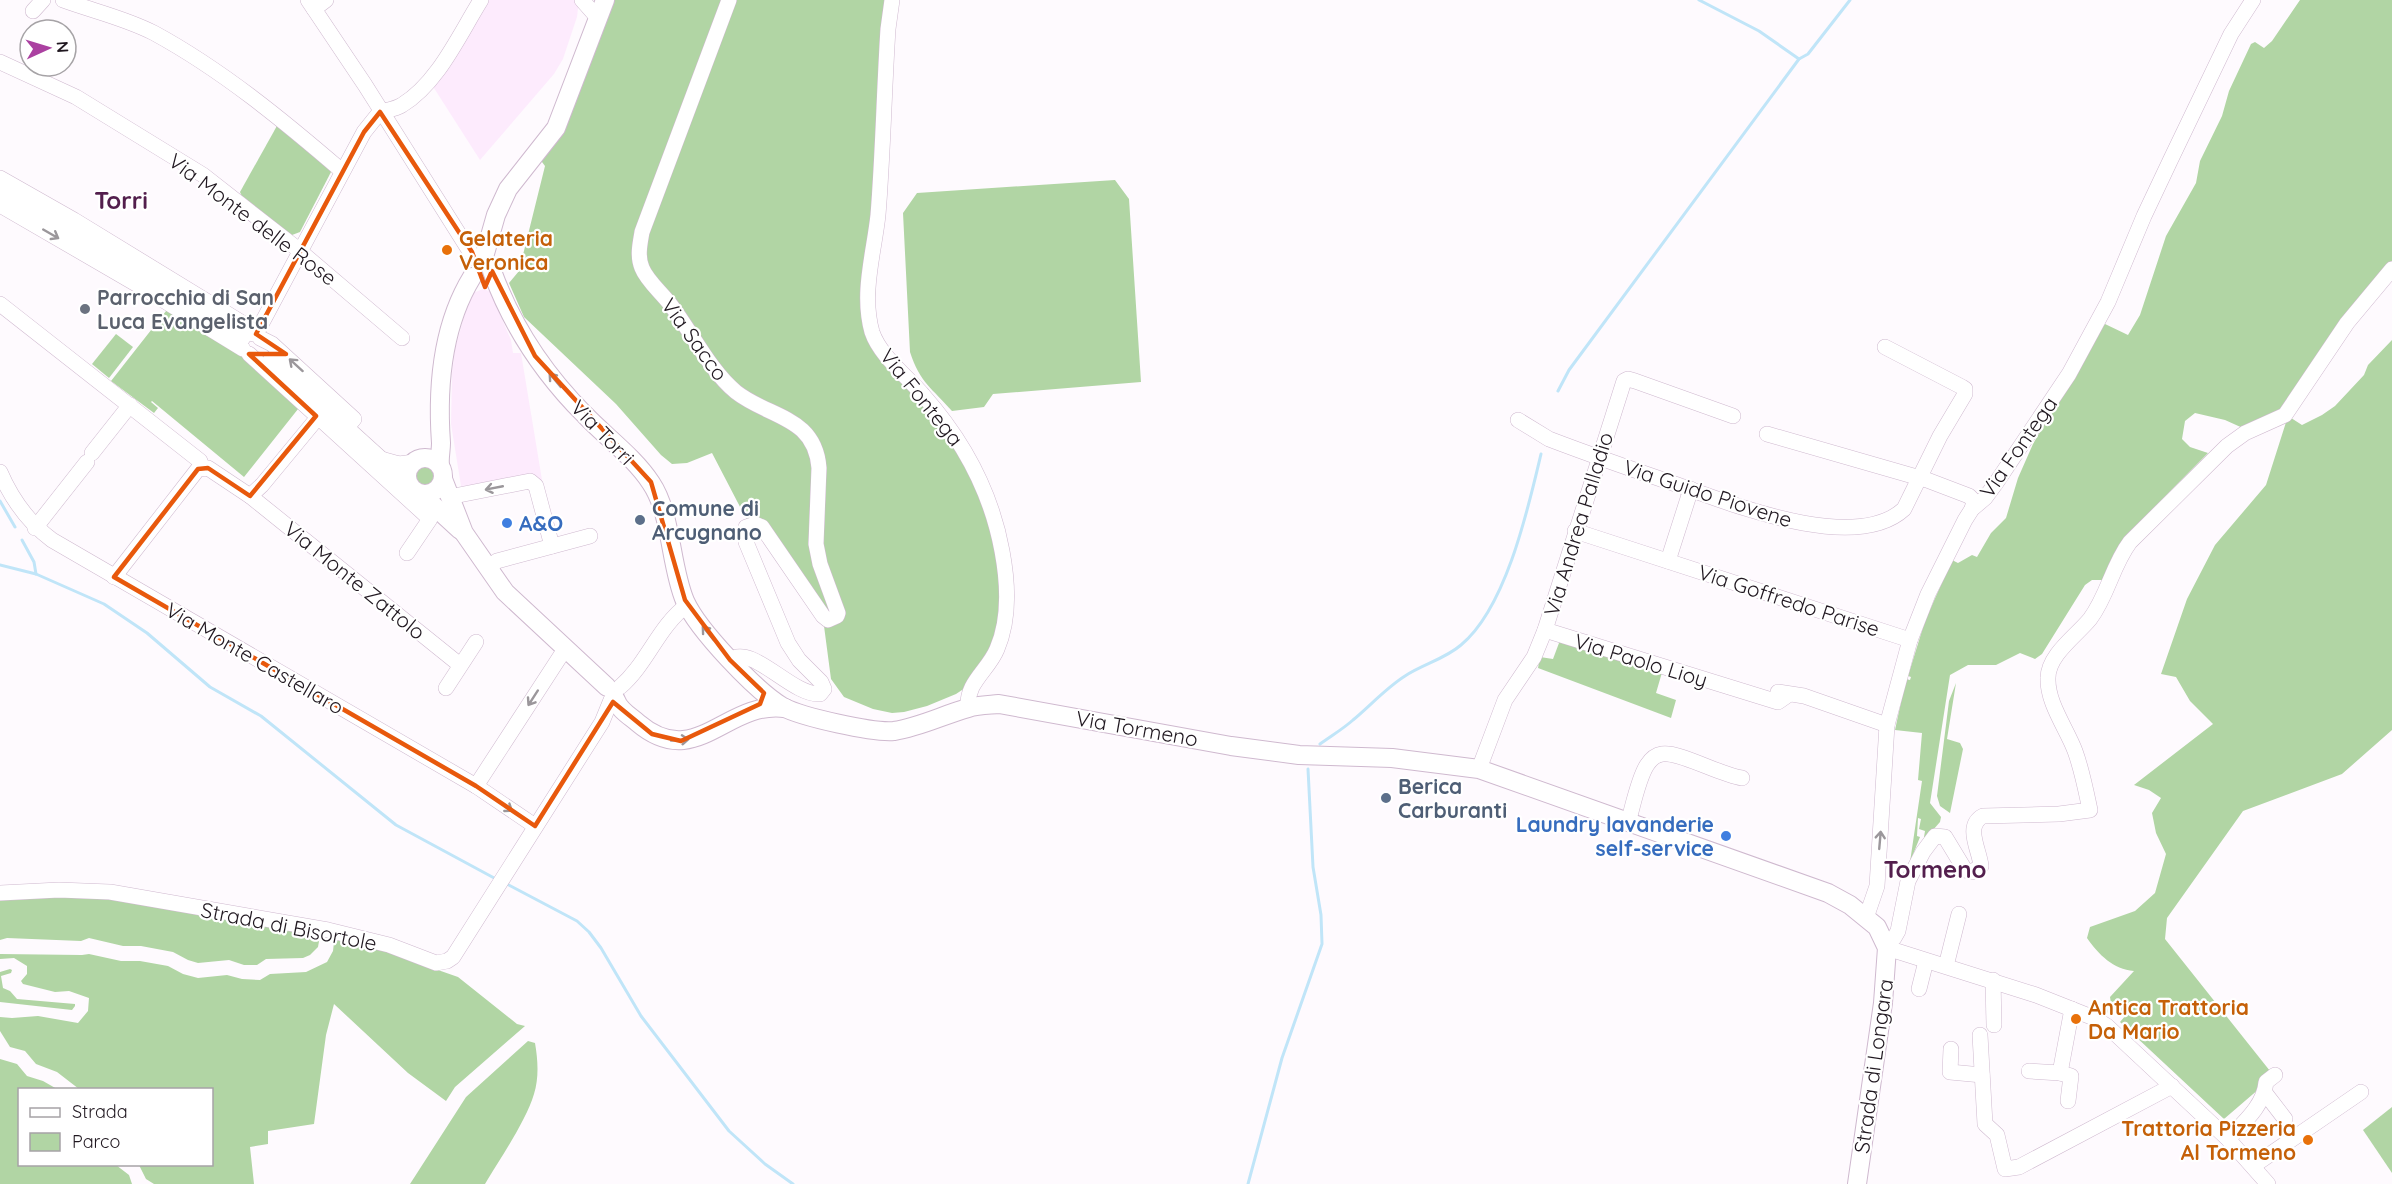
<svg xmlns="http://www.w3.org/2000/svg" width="2392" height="1184" viewBox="0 0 2392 1184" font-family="Quicksand,sans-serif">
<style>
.built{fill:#fdebfd}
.green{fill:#b1d5a4}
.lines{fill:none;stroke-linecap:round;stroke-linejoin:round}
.stream{stroke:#c0e5f8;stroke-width:3}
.minor-casing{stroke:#cfb9cf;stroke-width:16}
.major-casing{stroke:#cfb9cf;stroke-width:20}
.minor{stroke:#fff;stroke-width:15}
.major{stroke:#fff;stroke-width:18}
.oneway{stroke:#9b979b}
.marked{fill:none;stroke:#e8590c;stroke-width:4.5;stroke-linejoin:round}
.food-dot{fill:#e8710a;stroke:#fff;stroke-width:2}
.worship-dot{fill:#6b7280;stroke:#fff;stroke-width:2}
.service-dot{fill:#5c6f8a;stroke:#fff;stroke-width:2}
.shop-dot{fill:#3f7fe0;stroke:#fff;stroke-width:2}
.labels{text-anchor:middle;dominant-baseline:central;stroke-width:4.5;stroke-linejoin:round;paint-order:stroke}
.street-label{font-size:21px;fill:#201820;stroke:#fff}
.food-label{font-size:21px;font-weight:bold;fill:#c56008;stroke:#fff;text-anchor:start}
.worship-label{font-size:21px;font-weight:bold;fill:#5b616d;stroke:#fff;text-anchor:start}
.service-label{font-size:21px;font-weight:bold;fill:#4e5e75;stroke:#fff;text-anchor:start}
.shop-label{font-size:21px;font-weight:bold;fill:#366cbe;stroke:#fff;text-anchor:start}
.quarter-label{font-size:24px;font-weight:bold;fill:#531f4d;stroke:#fff}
</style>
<rect width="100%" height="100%" fill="#fefafe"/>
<!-- built -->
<g class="built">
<path d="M488,0H579L577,17L563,59L554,74L480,160L432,85Z"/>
<path d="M483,289L489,291L492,296L511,340L513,353H521L542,480L461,486L451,424L452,374L455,349L467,306L473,293Z"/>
</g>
<!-- green -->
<g class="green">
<path d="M613,0H892L873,333L949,426L995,524L1004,624L974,682L956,694L927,706L904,712L892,713L873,709L844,697L831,679L824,626L828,620L762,527L750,526L712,453L687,463L672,464L661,455L616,404L524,317L509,283L519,271L545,166L539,158Z"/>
<path d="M2300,0H2392V262L2355,303L2279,414L2245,429L2225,420L2195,413L2185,421L2182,439L2190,447L2208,453L2135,527L2104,580H2092L2085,585L2042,654L2035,659L2020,653L1996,665H1968L1950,675L1930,803L1941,817L1940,822L1926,838L1924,837L1925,831L1919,829L1921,819L1918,818L1917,836L1920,837L1910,862L1922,781L1918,780L1922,733L1895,730L1906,679L1910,680L1911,677L1908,676L1925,621L1952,560L1958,563L1972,555L1977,557L1991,533L2006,518L2018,478L2033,444L2093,339L2105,324L2128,335L2140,315L2166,236L2196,183L2200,161L2222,116L2229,91L2251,44L2255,42L2264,48L2272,41Z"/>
<path d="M278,124L330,168L331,172L300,232L292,235L244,201L240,192Z"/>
<path d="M1115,180L1129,199L1141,382L993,394L984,407L952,411C932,388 920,383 910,352L903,213L917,193Z"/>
<path d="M170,306L243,353L302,404L244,477L152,401L151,402L158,408L154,413L111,381Z"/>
<path d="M116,334L133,347L109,378L92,364Z"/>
<path d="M2392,340V730L2342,774L2243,811L2167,918L2165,939L2274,1076L2224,1119L2120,1022L2126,1015L2116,1006L2109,1013L2106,1012L2111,1003L2110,997L2134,971C2113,969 2099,955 2087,938L2090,927L2135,911L2155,893L2166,854L2156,833L2152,813L2161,798L2149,790L2134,785L2213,724L2190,701L2176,677L2161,674L2187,599L2215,545L2266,485L2288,416L2302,425L2322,415L2335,406L2364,375L2368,365Z"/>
<circle cx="425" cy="476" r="12"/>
<path d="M1562,635L1663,669L1656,693L1676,700L1671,718L1538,668L1540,657L1553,659Z"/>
<path d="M1956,683L1947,739L1960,743L1963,749L1950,813L1940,806L1937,796L1949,701Z"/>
<path d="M81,891L321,930L318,947L310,955L303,958L266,959L257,965H244L229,960L198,963L188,960L173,952L141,946H123L89,938L81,941L7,938L0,940V896Z"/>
<path d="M335,934L458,977L517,1024L525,1026L455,1087L446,1101L408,1073L334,1004L326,1035L314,1124L268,1131V1144L250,1147L254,1184H154L146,1179L139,1165L212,1164V1090L79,1089L57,1072L36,1064L25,1051L10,1047L0,1031V1017L12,1018L38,1016L78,1023L88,1011L89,998L69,991L55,992L23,984L21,981L27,974V966L14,958L0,959V954L82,955L89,954L121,961H140L168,966L183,974L198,978L227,975L242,979L260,980L270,974L306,972L327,962L333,951Z"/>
<path d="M10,969L12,970L11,973L1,976L3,988L10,991L17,999L75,1004V1006L72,1010L0,1002V972Z"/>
<path d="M528,1041L535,1043C538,1060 539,1078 534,1094C526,1121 500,1159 485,1184H410L466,1097Z"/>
<path d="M0,1059L17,1064L27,1076L43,1081L57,1089L20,1090V1164L116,1165L129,1175L132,1184H0Z"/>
<path d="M2392,1107V1173L2363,1130Z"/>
</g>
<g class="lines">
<!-- stream -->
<g class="stream">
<path d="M1799,59L1808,54L1850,0"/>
<path d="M1558,391L1569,370L1799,59L1759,31L1699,0"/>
<path d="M0,501L15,527"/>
<path d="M22,540L34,562L36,574"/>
<path d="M0,565L36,574L104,604L147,633L210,687L261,716L396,825L496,879"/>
<path d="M1320,744C1331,736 1343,729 1353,720C1370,706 1386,688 1405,676C1423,664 1445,659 1461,645C1506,608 1528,509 1541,454"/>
<path d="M505,883L577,921L589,932L601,948L641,1016L729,1131L765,1164L793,1184"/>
<path d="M1248,1184L1282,1058L1322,944L1321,915L1313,867L1308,769"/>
</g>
<!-- minor casing -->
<g class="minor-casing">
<g id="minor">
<path d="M63,0C93,11 125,18 154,33C222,70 284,121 342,171"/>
<path d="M308,0L365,85L474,258"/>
<path d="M582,0L597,17"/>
<path d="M729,0L642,232C640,244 637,256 642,268C647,281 662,293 670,304C691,331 710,371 736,392C769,418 815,416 819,468L816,544L820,564L838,613L837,616L828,620L823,616L762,527L755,524L746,527V542L788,643L799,660L821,682L824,689L820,694C792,696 752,643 730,660"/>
<path d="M892,0L888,29C884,91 883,153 878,215C874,253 861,293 872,332C880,356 907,376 923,395C963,440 991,491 1002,551C1008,583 1010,619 997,649C988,671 966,682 968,708"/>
<path d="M314,9L326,0"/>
<path d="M33,11L43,0"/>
<path d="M0,62L76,97L203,175L295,247L402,338"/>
<path d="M380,112C387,110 396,109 402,105C438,83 459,35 481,0"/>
<path d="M0,178L74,220L244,324L253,334"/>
<path d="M0,191L156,282L243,338"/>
<path d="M0,205L150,292L243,349"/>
<path d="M0,304L200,461L202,468"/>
<path d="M256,334L364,132L380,112"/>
<path d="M260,338L272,344L354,419L347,427"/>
<path d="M249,354L430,519L407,553"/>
<path d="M271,359L409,484"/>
<path d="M1518,420L1549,439C1591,455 1634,470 1678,485C1732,504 1855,554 1904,509L1940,436L1965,394V389L1962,387L1885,347"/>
<path d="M1767,434L1927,480L1969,496L1974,501L1972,509"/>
<path d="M92,453L130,405"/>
<path d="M381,459L399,464L414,462"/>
<path d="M0,472C12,500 28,522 52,540L476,786L535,826"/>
<path d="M250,496L262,485L324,410"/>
<path d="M449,497L530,481L536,486L552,546"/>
<path d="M35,528L87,462"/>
<path d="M1575,531L1910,640"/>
<path d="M1668,561L1691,489"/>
<path d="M488,568L497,561L590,536"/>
<path d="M114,577L198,469L208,468L250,496L460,665"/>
<path d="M1545,630L1778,702L1788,695"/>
<path d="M620,687C647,664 658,627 687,605"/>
<path d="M446,688L476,642"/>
<path d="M1778,692L1804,696L1887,725"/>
<path d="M1479,769L1505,700L1534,657L1545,630L1624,381L1628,379L1635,381L1733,416"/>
<path d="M476,786L565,649"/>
<path d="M1628,823C1633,806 1638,779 1647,765C1651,759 1655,755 1662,754C1679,751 1720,775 1742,778"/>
<path d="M0,893L59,890L110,892L328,930L389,945L436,963L447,961L453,957L602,722L611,700"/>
<path d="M1866,918L1877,886L1887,725L1910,640L1928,594L1965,520L1972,509L1985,498L1996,483L2069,374L2108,302L2144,216L2170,161L2231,34L2253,0"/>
<path d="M1886,942L1894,938L1898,931L1908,881L1923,852L1935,836L1945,837L1965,870L1972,872L1981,866C1980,851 1964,826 1983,816L2059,814L2090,810C2086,791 2082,770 2075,751C2067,729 2047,703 2048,678C2048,655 2076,636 2090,619C2108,595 2112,566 2130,542L2227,446L2245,433L2285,415L2347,323L2392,269"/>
<path d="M1887,948L2036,995L2094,1018L2107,1026L2228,1139L2268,1184"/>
<path d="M1946,966L1959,914"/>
<path d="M1993,980L1994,1025"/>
<path d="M1919,989L1926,961"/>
<path d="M1980,1035L1985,1124L1997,1135L2005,1169L2019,1167L2172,1086"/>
<path d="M1951,1049L1950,1072L1982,1075"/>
<path d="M2029,1071L2060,1073L2071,1076L2068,1101"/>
<path d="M2060,1073L2072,1009"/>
<path d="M2265,1093L2285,1119"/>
<path d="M2228,1139C2243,1123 2264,1106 2266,1082L2275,1075"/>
<path d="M2253,1166L2361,1092"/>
</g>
</g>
<!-- major casing -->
<g class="major-casing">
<g id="major">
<path d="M484,257L496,215L508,189L556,128L605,0"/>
<path d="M492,271C512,326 543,373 585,415C606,437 634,457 651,483C672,514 670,566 685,601C698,630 756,691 783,707C802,717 873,733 894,731C920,727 943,715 968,708C978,705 989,705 999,704L1231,746L1299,755L1392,758L1479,769L1828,893L1850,905L1877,927L1887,948L1883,1003L1857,1184"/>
<circle cx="425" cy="476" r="18"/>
<path d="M440,466C439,458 441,451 441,443C437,387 442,326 472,277"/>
<path d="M443,479L464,533L505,592L607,687"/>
<path d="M421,494L460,530"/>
<path d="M616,700C619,710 630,716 638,723C696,772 726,700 785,708"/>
</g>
</g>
<!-- minor -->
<use href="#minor" class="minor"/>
<!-- major -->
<use href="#major" class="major"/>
</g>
<!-- one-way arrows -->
<defs><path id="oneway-shaft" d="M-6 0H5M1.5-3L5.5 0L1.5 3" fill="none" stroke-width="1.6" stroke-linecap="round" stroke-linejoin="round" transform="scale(1.5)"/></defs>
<g class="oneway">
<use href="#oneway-shaft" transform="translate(51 234) rotate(30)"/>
<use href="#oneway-shaft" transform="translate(296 365) rotate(-138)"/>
<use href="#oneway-shaft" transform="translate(555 380) rotate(-130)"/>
<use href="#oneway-shaft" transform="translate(494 488) rotate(169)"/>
<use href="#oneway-shaft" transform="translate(708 633) rotate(-129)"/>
<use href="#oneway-shaft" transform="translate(533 698) rotate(123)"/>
<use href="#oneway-shaft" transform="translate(680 740) rotate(-4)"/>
<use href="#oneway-shaft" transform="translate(505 806) rotate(35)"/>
<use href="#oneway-shaft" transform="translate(1880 840) rotate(-85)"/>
</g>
<!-- marked area -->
<path class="marked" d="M380,112L472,252L485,287L492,271L535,356L651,482L685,600L730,660L764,693L760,704L681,741L652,734L613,702L535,826L476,786L114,577L198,469L208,468L250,496L316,416L249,354H286L256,334L364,132Z"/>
<!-- markers -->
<g class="food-dot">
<circle cx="447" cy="250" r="6"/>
<circle cx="2076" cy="1019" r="6"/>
<circle cx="2308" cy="1140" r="6"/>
</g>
<circle class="worship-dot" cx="85" cy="309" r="6"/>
<g class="service-dot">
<circle cx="640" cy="520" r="6"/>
<circle cx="1386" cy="798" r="6"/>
</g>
<g class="shop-dot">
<circle cx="507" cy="523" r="6"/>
<circle cx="1726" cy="836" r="6"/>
</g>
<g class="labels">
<!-- street labels -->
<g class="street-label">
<text transform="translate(253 219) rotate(37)">Via Monte delle Rose</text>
<text transform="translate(695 339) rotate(54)">Via Sacco</text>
<text transform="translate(922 397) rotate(51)">Via Fontega</text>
<text transform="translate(603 432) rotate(46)">Via Torri</text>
<text transform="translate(2018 447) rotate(-55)">Via Fontega</text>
<text transform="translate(1708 493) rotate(18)">Via Guido Piovene</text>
<text transform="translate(1578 524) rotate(-73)">Via Andrea Palladio</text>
<text transform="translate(355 580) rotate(39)">Via Monte Zattolo</text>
<text transform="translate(1789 600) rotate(18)">Via Goffredo Parise</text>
<text transform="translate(255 658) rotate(30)">Via Monte Castellaro</text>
<text transform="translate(1641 660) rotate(17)">Via Paolo Lioy</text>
<text transform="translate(1137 728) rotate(10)">Via Tormeno</text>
<text transform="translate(289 926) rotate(11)">Strada di Bisortole</text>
<text transform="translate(1873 1066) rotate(-82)">Strada di Longara</text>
</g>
<!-- food labels -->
<g class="food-label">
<text x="459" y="238">Gelateria<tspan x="459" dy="24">Veronica</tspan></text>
<text x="2088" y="1007">Antica Trattoria<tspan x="2088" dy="24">Da Mario</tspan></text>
<text x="2296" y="1128" text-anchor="end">Trattoria Pizzeria<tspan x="2296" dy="24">Al Tormeno</tspan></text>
</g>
<!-- worship labels -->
<g class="worship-label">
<text x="97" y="297">Parrocchia di San<tspan x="97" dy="24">Luca Evangelista</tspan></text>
</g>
<!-- service labels -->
<g class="service-label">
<text x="652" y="508">Comune di<tspan x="652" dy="24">Arcugnano</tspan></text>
<text x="1398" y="786">Berica<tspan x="1398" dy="24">Carburanti</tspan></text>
</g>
<!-- shop labels -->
<g class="shop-label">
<text x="519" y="523">A&amp;O</text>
<text x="1714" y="824" text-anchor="end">Laundry lavanderie<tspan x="1714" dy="24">self-service</tspan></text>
</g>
<!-- quarter labels -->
<g class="quarter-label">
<text x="121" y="200">Torri</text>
<text x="1935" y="869">Tormeno</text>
</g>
</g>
<!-- legend -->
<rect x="18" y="1088" width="195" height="78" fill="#ffffff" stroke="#a6a3a6" stroke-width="1.5"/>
<rect x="30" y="1108" width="30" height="9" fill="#ffffff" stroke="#a6a3a6" stroke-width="1.5"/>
<text x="72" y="1118" font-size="18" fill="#201820">Strada</text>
<rect x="30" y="1133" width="30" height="18" fill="#b1d5a4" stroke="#a6a3a6" stroke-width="1.5"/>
<text x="72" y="1148" font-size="18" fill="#201820">Parco</text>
<!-- north arrow -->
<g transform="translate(48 48) rotate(86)"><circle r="28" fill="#ffffff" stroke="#a6a3a6" stroke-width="1.5"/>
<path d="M0-4.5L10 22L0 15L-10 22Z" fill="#ab41a1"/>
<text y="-9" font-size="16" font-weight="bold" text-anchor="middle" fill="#201820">N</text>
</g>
</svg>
